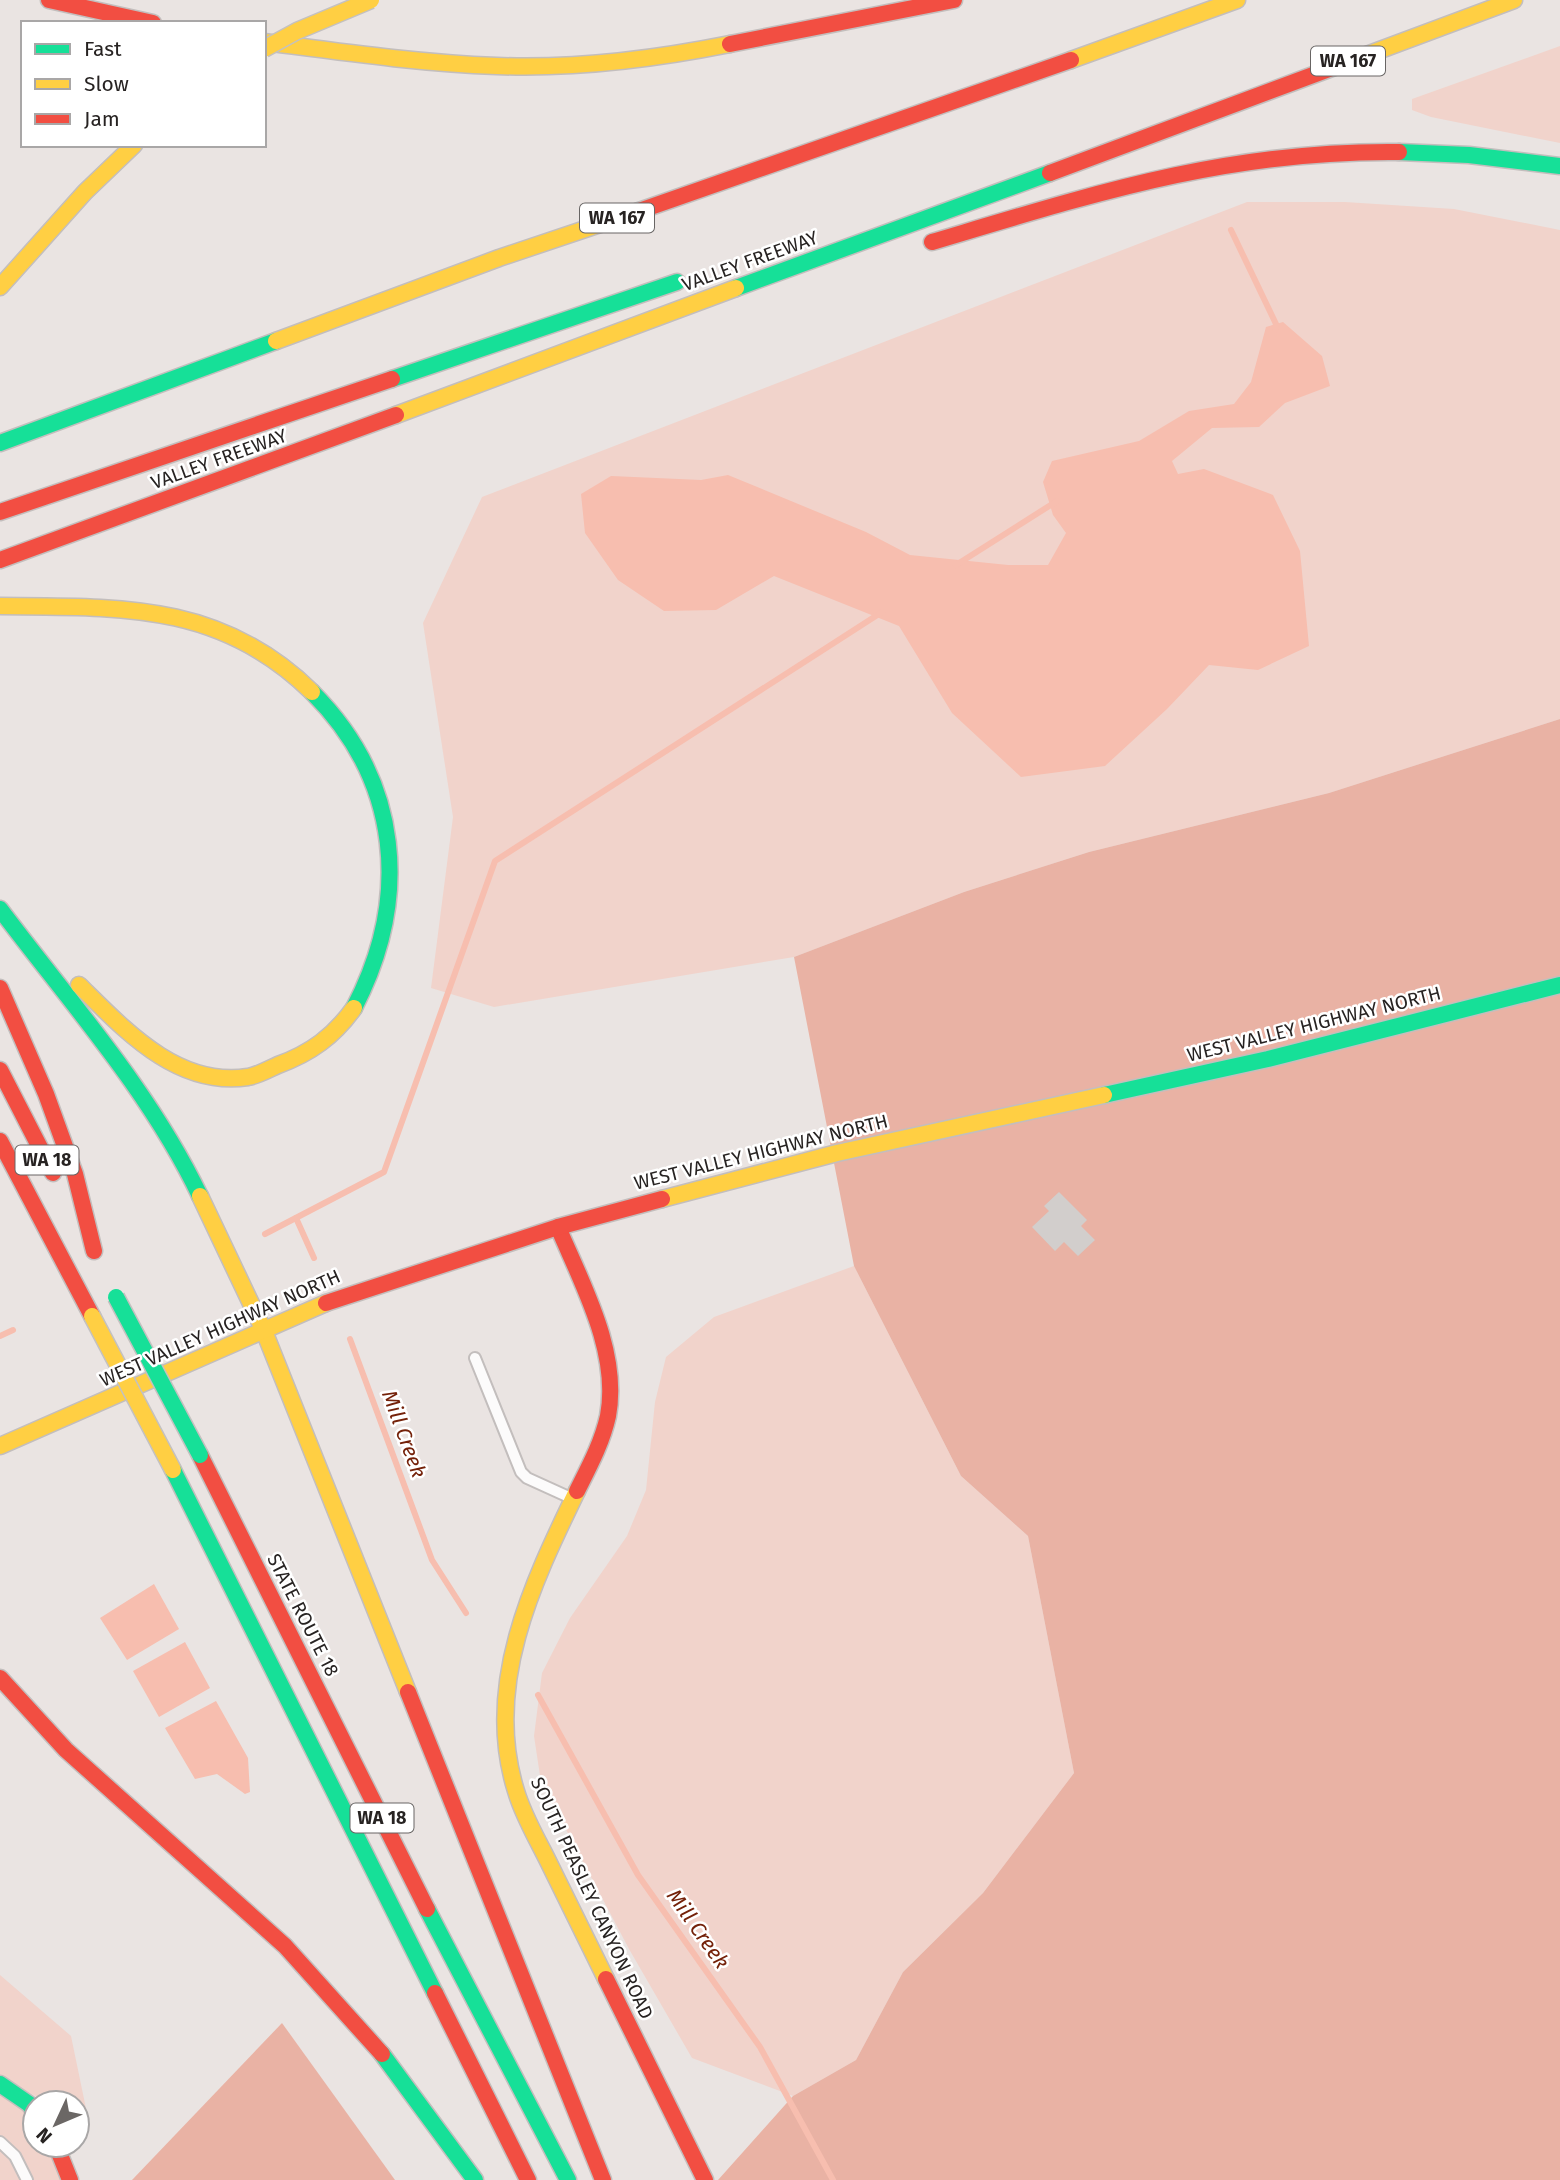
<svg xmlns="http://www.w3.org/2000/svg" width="1560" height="2180" viewBox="0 0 1560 2180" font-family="'Fira Sans',sans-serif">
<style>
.green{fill:#f1d3cb}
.forest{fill:#e9b2a4}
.water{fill:#f7beaf}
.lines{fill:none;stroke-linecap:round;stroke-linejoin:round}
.stream{stroke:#f7beaf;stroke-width:6}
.building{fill:#d2cecc}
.lane-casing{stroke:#c3bebd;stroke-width:14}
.fast-casing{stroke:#c3bebd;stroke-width:19}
.slow-casing{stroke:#c3bebd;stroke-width:19}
.jam-casing{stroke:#c3bebd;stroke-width:19}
.lane{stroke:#fcfbfb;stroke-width:10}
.fast{stroke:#16e098;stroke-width:16}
.slow{stroke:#ffcf43;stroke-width:16}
.jam{stroke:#f24e42;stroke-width:16}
.fast-bridge-casing{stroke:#c4c1c0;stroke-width:19;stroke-linecap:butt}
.slow-bridge-casing{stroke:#c4c1c0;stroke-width:19;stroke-linecap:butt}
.fast-bridge{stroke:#16e098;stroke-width:16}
.slow-bridge{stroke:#ffcf43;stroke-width:16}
.labels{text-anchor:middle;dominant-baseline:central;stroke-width:5;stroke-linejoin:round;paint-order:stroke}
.shield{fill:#fff;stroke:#686564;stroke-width:2}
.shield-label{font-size:18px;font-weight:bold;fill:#272322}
.street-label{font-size:19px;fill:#272322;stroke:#fff}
.water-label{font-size:21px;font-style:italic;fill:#742109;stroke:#fff}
</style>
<rect width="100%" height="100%" fill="#eae4e2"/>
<!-- green -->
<g class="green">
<path d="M1560,46V143L1431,117L1412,110V99Z"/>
<path d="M1247,202H1345L1454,209L1560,230V719L1329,793L1089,852L964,892L794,957L494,1007L431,988L453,817L423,623L482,497Z"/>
<path d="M854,1266L961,1476L1028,1536L1074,1773L983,1893L903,1972L856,2060L793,2096L692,2058L629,1949L541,1782L534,1736L542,1673L570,1618L627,1536L646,1490L655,1402L666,1357L714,1317Z"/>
<path d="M0,1975L71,2036L89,2123L77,2117V2103H49L0,2078Z"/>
<path d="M0,2084L35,2112V2145H56L70,2180H0Z"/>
</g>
<!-- forest -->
<g class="forest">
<path d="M1560,719V2180H718L793,2096L856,2060L903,1972L983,1893L1074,1773L1028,1536L961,1476L854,1266L794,957L964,892L1089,852L1329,793Z"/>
<path d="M282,2023L395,2180H132Z"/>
</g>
<!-- water -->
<g class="water">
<path d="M1283,322L1322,356L1330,386L1285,403L1259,427L1212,428L1172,461L1178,474L1204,469L1273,495L1300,551L1309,646L1258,670L1209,665L1167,709L1105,766L1021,777L952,713L899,626L774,576L716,610L664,611L618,580L585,533L581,494L611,476L701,480L728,475L866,532L910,555L1008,565H1048L1066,533L1053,515L1043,482L1052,461L1139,441L1189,411L1234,404L1251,382L1266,327Z"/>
<path d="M154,1584L179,1629L127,1660L100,1618Z"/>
<path d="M185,1642L210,1688L159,1717L133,1671Z"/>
<path d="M216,1701L248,1758L250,1792L245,1794L217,1774L195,1779L165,1728Z"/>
</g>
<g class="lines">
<!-- stream -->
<g class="stream">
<path d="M1231,230L1276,324L1275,330"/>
<path d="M956,565L1057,501"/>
<path d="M296,1218L314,1258"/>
<path d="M265,1234L384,1172L495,861L882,612"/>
<path d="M0,1336L13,1330"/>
<path d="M350,1339L432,1560L466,1613"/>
<path d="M538,1695L638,1875L760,2047L833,2180"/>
</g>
</g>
<!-- building -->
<path class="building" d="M1059,1192L1087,1220L1081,1226L1095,1240L1078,1256L1064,1242L1055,1251L1032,1227L1049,1211L1044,1206Z"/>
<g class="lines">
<!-- lane casing -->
<g class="lane-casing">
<g id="lane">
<path d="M475,1358L521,1472L527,1478L571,1498"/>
<path d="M0,2142L15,2156L27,2180"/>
</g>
</g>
<!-- fast casing -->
<g class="fast-casing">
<g id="fast">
<path d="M1399,152L1469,155L1560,166"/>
<path d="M736,288L1050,173"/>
<path d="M392,379L677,282"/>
<path d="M0,443L276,341"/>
<path d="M312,692C401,781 411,898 354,1008"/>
<path d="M0,909C69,1001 150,1091 200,1196"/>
<path d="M1104,1095L1268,1059L1560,985"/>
<path d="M173,1470L435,1993"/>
<path d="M427,1909L568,2180"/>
<path d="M382,2054L475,2180"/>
<path d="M0,2084L29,2104L35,2112"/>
</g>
</g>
<!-- slow casing -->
<g class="slow-casing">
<g id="slow">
<path d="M264,42C342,52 419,63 497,66C574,69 655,59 730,44"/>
<path d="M1364,56L1514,0"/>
<path d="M1071,60L1237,0"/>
<path d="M0,287L85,192L134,145"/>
<path d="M276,341L499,258L639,211"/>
<path d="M396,415L736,288"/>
<path d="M0,606C119,607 221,602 312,692"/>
<path d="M79,985C124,1029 177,1088 248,1077C259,1075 269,1069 278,1065C311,1053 334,1036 354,1008"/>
<path d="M200,1196L264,1331L408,1692"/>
<path d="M662,1199L837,1153L1104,1095"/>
<path d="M0,1446L326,1303"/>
<path d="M577,1491C532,1584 483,1686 516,1791C523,1815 536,1837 547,1859C567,1899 586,1939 606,1979"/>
</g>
</g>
<!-- jam casing -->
<g class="jam-casing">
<g id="jam">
<path d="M49,0L153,23"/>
<path d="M730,44L954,0"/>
<path d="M1050,173L1364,56"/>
<path d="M639,211L1071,60"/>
<path d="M932,242C1093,194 1228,150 1399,152"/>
<path d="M0,512L392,379"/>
<path d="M0,560L396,415"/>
<path d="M0,988L46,1094L75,1174L94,1251"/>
<path d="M0,1070L53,1173"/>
<path d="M0,1141L92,1316"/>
<path d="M558,1227C582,1284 620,1352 608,1416C602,1443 589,1467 577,1491"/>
<path d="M326,1303L558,1227L662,1199"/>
<path d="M200,1455L427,1909"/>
<path d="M0,1678L66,1750L285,1946L382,2054"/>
<path d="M408,1692L603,2180"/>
<path d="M606,1979L705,2180"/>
<path d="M435,1993L528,2180"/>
<path d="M56,2145L70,2180"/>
</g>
</g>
<!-- lane -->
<use href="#lane" class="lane"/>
<!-- fast -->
<use href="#fast" class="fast"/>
<!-- slow -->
<use href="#slow" class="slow"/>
<!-- jam -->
<use href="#jam" class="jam"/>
<!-- fast-bridge casing -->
<g class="fast-bridge-casing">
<path id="fast-bridge" d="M116,1297L200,1455"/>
</g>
<!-- slow-bridge casing -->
<g class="slow-bridge-casing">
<g id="slow-bridge">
<path d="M264,49L297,31L371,0"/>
<path d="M92,1316L173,1470"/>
</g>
</g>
<!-- fast-bridge -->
<use href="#fast-bridge" class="fast-bridge"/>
<!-- slow-bridge -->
<use href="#slow-bridge" class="slow-bridge"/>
</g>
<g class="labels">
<!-- shield labels -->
<g class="shield">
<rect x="1311" y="46.5" width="74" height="29" rx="5"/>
<rect x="580" y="203.5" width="74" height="29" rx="5"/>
<rect x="15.5" y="1145.5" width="63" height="29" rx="5"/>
<rect x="350.5" y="1803.5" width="63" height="29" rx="5"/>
</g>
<g class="shield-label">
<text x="1348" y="61">WA 167</text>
<text x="617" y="218">WA 167</text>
<text x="47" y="1160">WA 18</text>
<text x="382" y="1818">WA 18</text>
</g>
<!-- street labels -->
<g class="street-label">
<text transform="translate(750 261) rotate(-20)">VALLEY FREEWAY</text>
<text transform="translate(219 459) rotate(-20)">VALLEY FREEWAY</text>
<text transform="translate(1314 1024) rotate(-14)">WEST VALLEY HIGHWAY NORTH</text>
<text transform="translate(761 1152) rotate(-14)">WEST VALLEY HIGHWAY NORTH</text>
<text transform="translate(220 1328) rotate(-24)">WEST VALLEY HIGHWAY NORTH</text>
<text transform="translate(303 1615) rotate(63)">STATE ROUTE 18</text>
<text transform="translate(592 1898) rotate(65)">SOUTH PEASLEY CANYON ROAD</text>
</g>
<!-- water labels -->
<g class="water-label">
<text transform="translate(404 1434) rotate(70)">Mill Creek</text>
<text transform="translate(698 1929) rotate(55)">Mill Creek</text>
</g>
</g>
<!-- legend -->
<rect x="21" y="21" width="245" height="126" fill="#ffffff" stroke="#a9a7a7" stroke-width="2"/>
<rect x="35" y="44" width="35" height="10" fill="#16e098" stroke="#a9a7a7" stroke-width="2"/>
<text x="84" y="56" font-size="21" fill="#272322">Fast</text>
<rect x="35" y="79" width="35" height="10" fill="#ffcf43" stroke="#a9a7a7" stroke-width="2"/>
<text x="84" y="91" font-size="21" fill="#272322">Slow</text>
<rect x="35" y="114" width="35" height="10" fill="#f24e42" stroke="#a9a7a7" stroke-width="2"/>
<text x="84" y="126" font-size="21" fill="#272322">Jam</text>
<!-- north arrow -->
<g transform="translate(56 2124) rotate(226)"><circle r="33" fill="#ffffff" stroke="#a9a7a7" stroke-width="2"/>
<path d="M0-5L12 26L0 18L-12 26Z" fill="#6b6765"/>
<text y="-10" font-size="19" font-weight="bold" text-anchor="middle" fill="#272322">N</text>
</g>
</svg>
